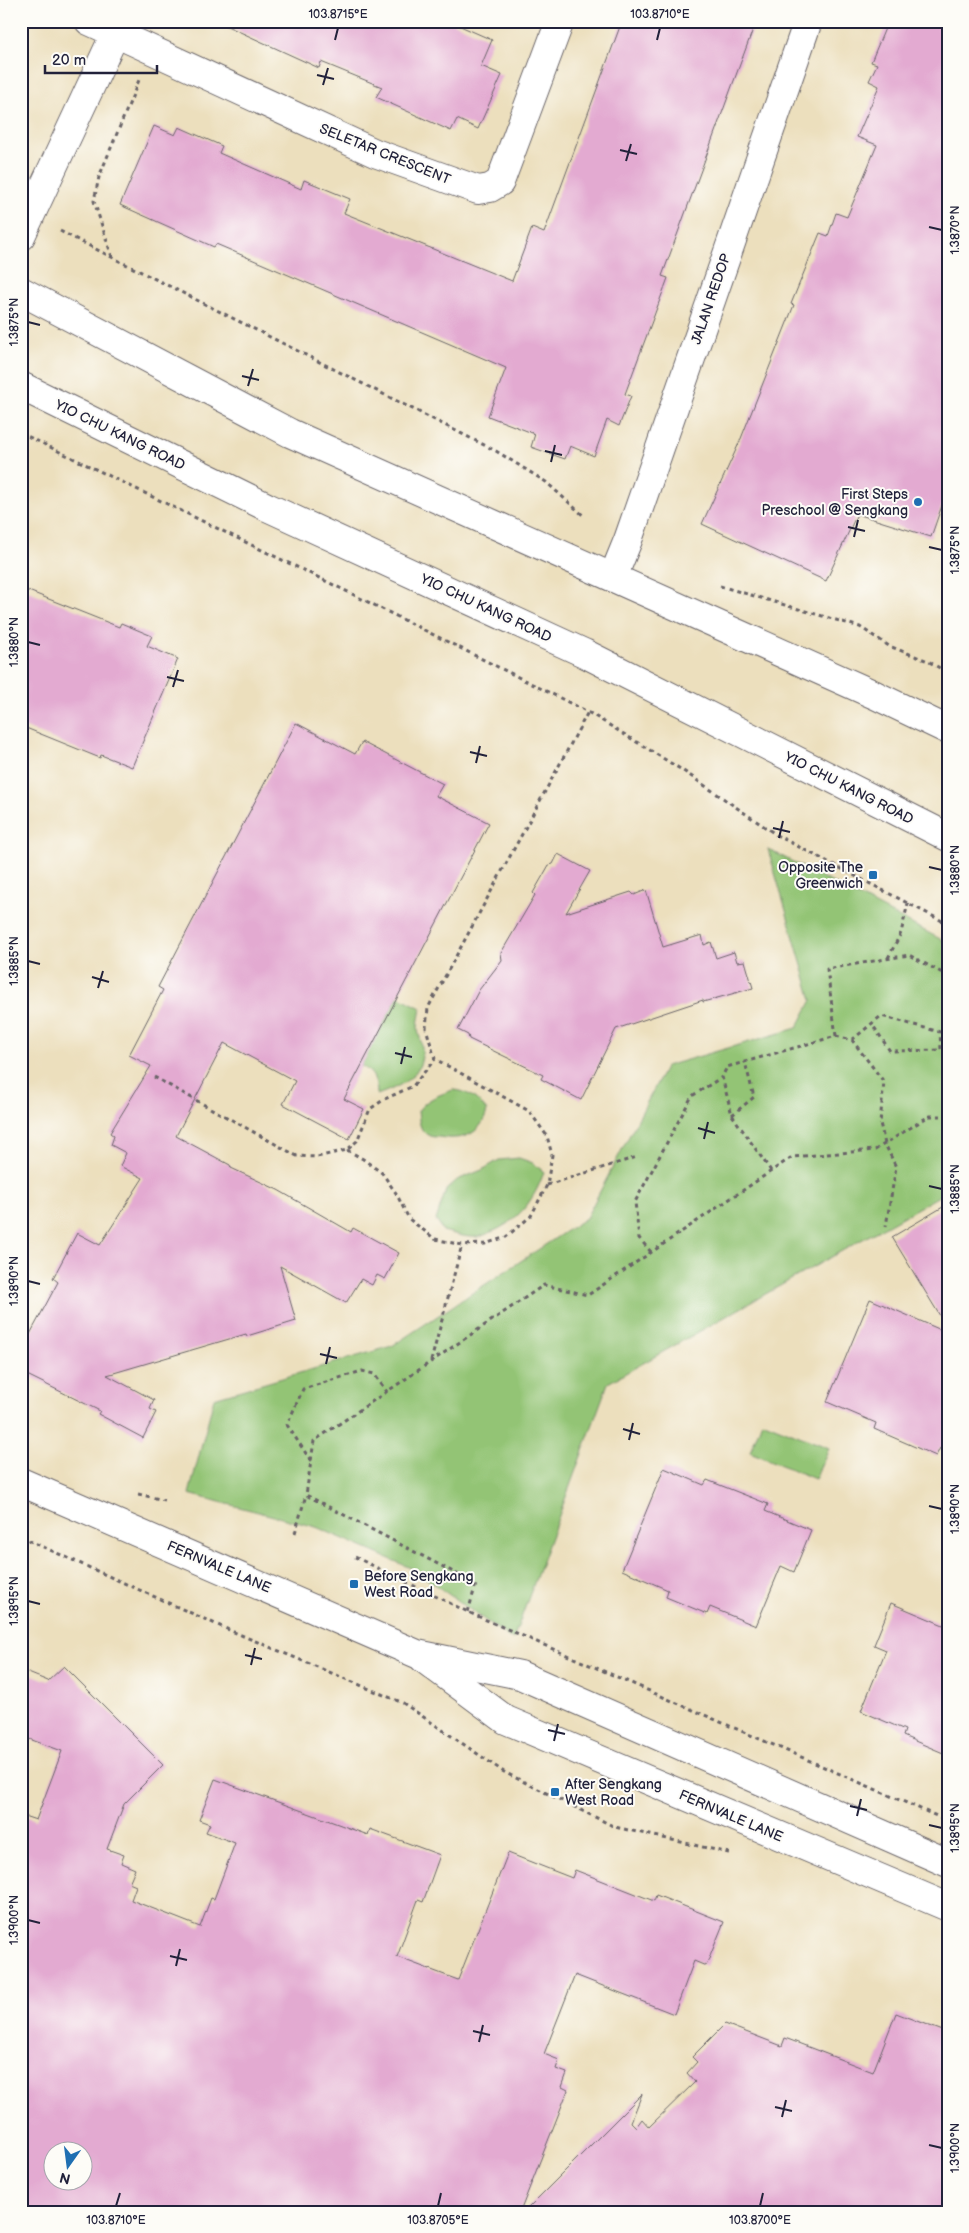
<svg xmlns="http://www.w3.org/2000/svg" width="969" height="2233" viewBox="0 0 969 2233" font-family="'Balsamiq Sans',sans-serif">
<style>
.green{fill:#93c474;stroke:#5a7358}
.building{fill:#e3aad1;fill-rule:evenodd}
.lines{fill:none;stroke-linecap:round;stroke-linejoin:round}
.minor-casing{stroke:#696468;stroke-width:30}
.major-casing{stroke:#696468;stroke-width:30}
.path{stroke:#696468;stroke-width:3;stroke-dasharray:4 4;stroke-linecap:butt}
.minor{stroke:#fff;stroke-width:28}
.major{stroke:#fff;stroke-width:28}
.ticks{fill:none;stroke:#22223b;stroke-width:2}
.poi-dot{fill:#1f6fb2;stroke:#fdfcf7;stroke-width:2}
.labels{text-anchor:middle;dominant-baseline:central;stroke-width:4;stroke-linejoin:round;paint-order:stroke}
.street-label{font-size:14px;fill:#22223b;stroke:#fdfcf7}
.poi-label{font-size:14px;fill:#22223b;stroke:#fdfcf7;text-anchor:end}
.neatline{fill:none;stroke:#22223b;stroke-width:2}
.ticks-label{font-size:12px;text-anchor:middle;fill:#22223b}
</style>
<rect width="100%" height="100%" fill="#fdfcf7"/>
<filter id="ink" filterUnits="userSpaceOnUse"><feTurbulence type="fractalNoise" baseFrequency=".02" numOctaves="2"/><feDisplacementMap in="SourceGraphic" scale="10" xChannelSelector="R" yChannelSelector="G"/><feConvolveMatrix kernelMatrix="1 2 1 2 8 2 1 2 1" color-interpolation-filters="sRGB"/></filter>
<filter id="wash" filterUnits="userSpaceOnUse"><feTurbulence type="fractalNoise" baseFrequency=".0096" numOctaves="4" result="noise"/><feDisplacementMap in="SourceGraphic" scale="20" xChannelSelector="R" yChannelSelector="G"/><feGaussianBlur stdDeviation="1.12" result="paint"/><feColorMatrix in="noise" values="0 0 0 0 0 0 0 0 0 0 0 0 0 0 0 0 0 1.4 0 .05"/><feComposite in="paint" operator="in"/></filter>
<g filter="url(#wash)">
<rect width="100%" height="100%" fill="#ecdfbd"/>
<!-- green -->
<g class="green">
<path d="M768,849L948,943V1191L608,1383L513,1640L413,1569L316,1527L189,1494L214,1398L392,1346L586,1218L666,1066L797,1028L812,1000Z"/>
<path d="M398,996L421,1008C420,1015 418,1022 418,1028C418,1035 422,1041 422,1048C425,1076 399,1087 377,1095C377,1082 374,1072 361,1066Z"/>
<path d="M453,1090C467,1090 479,1100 487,1111C481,1135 462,1141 439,1137C436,1137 430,1137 428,1135C419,1131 419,1119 418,1111C426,1099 439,1095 453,1090Z"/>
<path d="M519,1158L533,1163L544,1172C535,1198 521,1218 496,1230C490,1232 484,1236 478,1237C466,1238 455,1234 443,1231L436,1220L446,1190L457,1180L482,1170L499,1160Z"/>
<path d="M762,1421L829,1448L815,1479L750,1452Z"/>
</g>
<g id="blocks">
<!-- building -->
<g class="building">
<path d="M216,21H449L492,40L481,66L502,75L478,129L457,119L451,131L376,97L382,87L321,62L319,68Z"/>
<path d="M622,21H756L662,276L668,278L625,394L631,396L619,426L607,420L594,456L570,446L565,459L531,447L535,434L488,416L506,368L216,244L214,247L120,205L154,126L175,135L179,127L222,146L219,153L301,189L304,180L350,199L344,213L512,281L532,228L544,233Z"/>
<path d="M888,21H948V488L931,537L857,514L826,581L702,524L740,441L794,305L791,304L820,233L828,236L836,213L847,217L877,145L857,137L879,86L869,81L877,64L871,62Z"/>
<path d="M21,588L119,627L121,623L152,636L147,646L178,659L132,767L101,755L100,758L21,726Z"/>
<path d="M296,723L355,754L362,742L443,784L436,796L489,823L344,1099L364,1109L349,1139L283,1104L295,1081L224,1043L176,1136L230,1165L231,1168L278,1190L351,1232L353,1228L399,1253L385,1279L377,1275L372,1285L361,1279L346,1303L280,1266L296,1321L247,1336L246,1334L107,1375L154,1400L150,1409L156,1412L143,1438L98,1414L100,1411L25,1374L24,1370L21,1369V1351L58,1282L53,1278L77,1233L100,1245L143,1178L120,1166L126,1153L111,1145L114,1136L110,1133L151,1066L129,1055L163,990L158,987Z"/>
<path d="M558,854L590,871L566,913L631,892L634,895L646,890L663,947L702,935L704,945L711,942L716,958L734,952L737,962L745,961L753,988L703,1002V1000L616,1029L581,1100L541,1079L543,1075L469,1039L468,1035L458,1030L479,990L502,960L501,953L535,895L533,893L549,865L553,864Z"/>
<path d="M948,1204V1329L892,1237Z"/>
<path d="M870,1299L948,1333V1452L940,1448L936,1456L874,1429L876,1423L827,1402Z"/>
<path d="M664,1468L704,1485L707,1480L768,1504L765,1511L811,1530L794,1572L781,1566L756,1626L710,1607L707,1614L666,1597L668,1590L622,1570Z"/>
<path d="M891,1603L948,1627V1755L903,1736L905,1730L861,1711L886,1650L874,1645Z"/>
<path d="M64,1666L163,1765L124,1804L107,1849L124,1855L121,1863L135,1869L129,1883L136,1886L131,1900L200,1927L211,1898L214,1899L235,1843L206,1832L210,1824L199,1820L215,1779L368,1835L370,1829L440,1855L423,1902L418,1900L397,1957L458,1980L508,1853L572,1878L575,1870L654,1901L656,1895L724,1922L706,1966L694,1961L674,2014L575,1975L544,2054L559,2060L556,2069L567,2073L562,2087L568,2090L520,2212H21V1815L36,1820L62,1751L21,1736V1670L48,1681ZM52,2150H82V2180H52Z"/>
<path d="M896,2013L948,2033V2212H524L642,2094L631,2122L636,2127L642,2119L649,2127L695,2082L687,2073L697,2062L692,2057L725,2024L782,2046L785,2038L873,2072Z"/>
</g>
</g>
</g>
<g filter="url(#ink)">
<use href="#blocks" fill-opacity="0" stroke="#696468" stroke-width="1"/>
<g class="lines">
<!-- minor casing -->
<g class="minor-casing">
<g id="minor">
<path d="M89,21L375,153L478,190L490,188L500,182L560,21"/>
<path d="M21,236L121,21"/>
<path d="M613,577L628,540L808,21"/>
<path d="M21,1482L417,1654L520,1675L948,1863"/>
<path d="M424,1659L506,1720L948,1907"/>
</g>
</g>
<!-- major casing -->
<g class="major-casing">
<g id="major">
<path d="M21,291L290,433L875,695L948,730"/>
<path d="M21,386L267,507L584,653L948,837"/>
</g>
</g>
<!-- path -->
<g class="path">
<path d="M60,231L496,451L546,482L585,517"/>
<path d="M112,257L94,201L99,177L139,80"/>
<path d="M21,433L340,588L588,712L682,770L778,836L948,924"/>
<path d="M720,586L860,627L889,646L928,661L948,673"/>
<path d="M888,958L901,933L908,903"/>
<path d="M836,1036L827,969L909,955L948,976"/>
<path d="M852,1040L881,1016L940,1032L941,1050L890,1051L872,1024"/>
<path d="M154,1077L297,1156L317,1157L347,1150L357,1141L370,1109L385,1099L413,1086L435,1059"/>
<path d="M732,1115L754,1097L745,1062"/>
<path d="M347,1150L363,1159L382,1173L396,1193L409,1219L435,1239L462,1245L485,1244L506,1237L531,1216L547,1185L552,1155L547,1136L529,1111L435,1059L426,1028L428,1008L588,712"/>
<path d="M771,1171L732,1115L722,1077L727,1067L836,1036L852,1040L884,1082L880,1123L885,1144L896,1167L886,1226"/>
<path d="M547,1185L637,1157"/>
<path d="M651,1252L639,1238L635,1202L692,1096L722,1077"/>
<path d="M431,1361L462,1245"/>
<path d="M311,1461L287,1425L303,1389L362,1371L374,1374L387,1392"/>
<path d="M138,1494L164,1500"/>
<path d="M295,1533L306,1495"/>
<path d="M21,1537L229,1630L403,1703L504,1772L615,1827L729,1853"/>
<path d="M355,1557L468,1612L948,1821"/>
<path d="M468,1612L476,1584L306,1495L314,1441L544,1285L588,1295L792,1157L875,1150L929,1116H948"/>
</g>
<!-- minor -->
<use href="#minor" class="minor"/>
<!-- major -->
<use href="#major" class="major"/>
</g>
</g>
<!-- ticks -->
<path class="ticks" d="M335,40L338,28M657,40L660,28M317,75L334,79M323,85L328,68M620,150L637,154M626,161L631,144M929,227L942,230M28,322L40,325M242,376L259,380M248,386L253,369M545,451L562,455M551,462L555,445M848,527L865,531M854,537L858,520M929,547L942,550M28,642L40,645M167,677L184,681M173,687L178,670M470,752L487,756M476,763L480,746M773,828L790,832M779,838L783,821M929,867L942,870M28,961L40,964M92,977L109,982M98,988L103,971M395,1053L412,1057M401,1064L405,1047M698,1128L715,1133M704,1139L708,1122M929,1186L942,1189M28,1281L40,1284M320,1354L337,1358M326,1364L330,1347M623,1429L640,1434M629,1440L633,1423M929,1506L942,1509M28,1601L40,1604M245,1655L262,1659M251,1665L255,1648M548,1730L565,1734M554,1741L558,1724M850,1806L867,1810M857,1816L861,1799M929,1825L942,1828M28,1920L40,1923M170,1956L187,1960M176,1966L180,1949M473,2031L490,2035M479,2042L483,2025M775,2107L792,2111M782,2117L786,2100M929,2145L942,2148M116,2206L120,2193M438,2206L441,2193M760,2206L763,2193"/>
<!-- markers -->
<g class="poi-dot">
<circle cx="918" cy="502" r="5"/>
<rect x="868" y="870" width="10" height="10" rx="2.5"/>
<rect x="349" y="1579" width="10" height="10" rx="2.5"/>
<rect x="550" y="1787" width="10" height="10" rx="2.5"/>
</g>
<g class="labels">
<!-- street labels -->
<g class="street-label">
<text transform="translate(385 154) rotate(22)">SELETAR CRESCENT</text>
<text transform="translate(711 299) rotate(-71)">JALAN REDOP</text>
<text transform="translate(120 435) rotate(26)">YIO CHU KANG ROAD</text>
<text transform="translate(486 608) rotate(25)">YIO CHU KANG ROAD</text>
<text transform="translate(849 788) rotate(27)">YIO CHU KANG ROAD</text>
<text transform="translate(219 1567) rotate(23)">FERNVALE LANE</text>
<text transform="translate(731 1816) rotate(23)">FERNVALE LANE</text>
</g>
<!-- poi labels -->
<g class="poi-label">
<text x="908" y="494">First Steps<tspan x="908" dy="16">Preschool @ Sengkang</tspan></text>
<text x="863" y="867">Opposite The<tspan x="863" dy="16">Greenwich</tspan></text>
<text x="364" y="1576" text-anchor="start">Before Sengkang<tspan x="364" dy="16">West Road</tspan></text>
<text x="565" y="1784" text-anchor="start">After Sengkang<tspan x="565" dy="16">West Road</tspan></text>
</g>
</g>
<!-- margin -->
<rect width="969" height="2233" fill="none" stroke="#fdfcf7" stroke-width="55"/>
<!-- north arrow -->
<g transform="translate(68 2166) rotate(194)"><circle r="24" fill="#fdfcf7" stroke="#a5a5ac"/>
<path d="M0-4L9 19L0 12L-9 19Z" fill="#1f6fb2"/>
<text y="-8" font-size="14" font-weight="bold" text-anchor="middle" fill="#22223b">N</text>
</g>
<!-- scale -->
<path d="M45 65v8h112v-8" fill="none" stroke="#22223b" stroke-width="2.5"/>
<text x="52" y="65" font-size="15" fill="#22223b" stroke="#fdfcf7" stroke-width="4" paint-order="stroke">20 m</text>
<rect x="28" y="28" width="914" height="2178" class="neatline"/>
<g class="ticks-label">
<text x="338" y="18">103.8715°E</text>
<text x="660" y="18">103.8710°E</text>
<text transform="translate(955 230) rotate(-90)" y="4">1.3870°N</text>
<text transform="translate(14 322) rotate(-90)" y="4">1.3875°N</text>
<text transform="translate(955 550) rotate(-90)" y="4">1.3875°N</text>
<text transform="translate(14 642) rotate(-90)" y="4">1.3880°N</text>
<text transform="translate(955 870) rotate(-90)" y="4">1.3880°N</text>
<text transform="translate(14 961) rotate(-90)" y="4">1.3885°N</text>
<text transform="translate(955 1189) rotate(-90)" y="4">1.3885°N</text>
<text transform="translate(14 1281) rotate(-90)" y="4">1.3890°N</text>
<text transform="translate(955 1509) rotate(-90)" y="4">1.3890°N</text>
<text transform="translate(14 1601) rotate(-90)" y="4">1.3895°N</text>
<text transform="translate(955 1828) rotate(-90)" y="4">1.3895°N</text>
<text transform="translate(14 1920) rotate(-90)" y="4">1.3900°N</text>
<text transform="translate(955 2148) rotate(-90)" y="4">1.3900°N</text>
<text x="116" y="2224">103.8710°E</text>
<text x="438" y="2224">103.8705°E</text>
<text x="760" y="2224">103.8700°E</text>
</g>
</svg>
